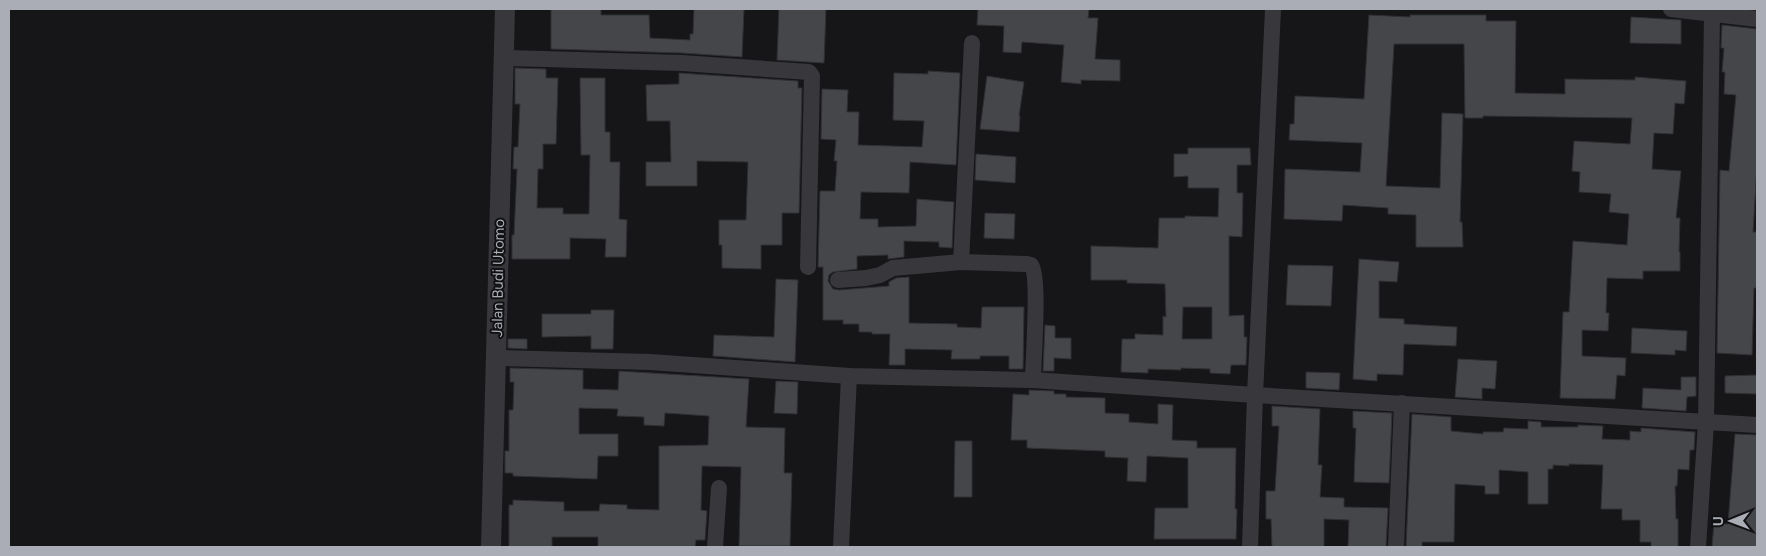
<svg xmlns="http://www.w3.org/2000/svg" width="1766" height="556" viewBox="0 0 1766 556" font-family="Figtree,sans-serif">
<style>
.building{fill:#45464a;stroke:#303034;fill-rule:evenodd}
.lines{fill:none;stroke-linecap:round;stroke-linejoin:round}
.minor{stroke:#38383c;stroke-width:16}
.tertiary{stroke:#38383c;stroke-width:20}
.labels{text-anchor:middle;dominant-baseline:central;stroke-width:4;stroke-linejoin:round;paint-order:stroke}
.street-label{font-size:15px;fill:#aaadb6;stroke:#111113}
</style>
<rect width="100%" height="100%" fill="#161618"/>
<!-- building -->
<g class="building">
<path d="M551,9H601V15H649L650,38L690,40V34H693L694,9H744L742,57L682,53L551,49Z"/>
<path d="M779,9H826L824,63L777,60Z"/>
<path d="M978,9H1089L1088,18H1098L1095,59L1120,60V81L1081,80V84L1061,82L1064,45L1022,42L1021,53L1003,52L1004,26L977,25Z"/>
<path d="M1369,15L1410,17V15H1486V21H1516L1515,93L1565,94V79L1635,80V77L1686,81L1684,104L1675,103L1673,134L1654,133L1652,169L1681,171L1676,218H1680L1679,252H1680V271H1643V279L1607,278L1606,313H1609L1608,331L1582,330V356L1626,358L1625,376L1617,375L1615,399L1560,398L1563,312H1569L1573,241L1627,245L1629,214L1609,212L1611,194L1579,192L1580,172L1572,171L1574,141L1630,144L1632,118L1483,116V118H1465L1464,44H1394L1386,186L1440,188L1442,113L1463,114L1460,222H1462L1463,247H1416V215L1388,214V208L1343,205L1342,221L1284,219L1285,169L1360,172L1362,143L1289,140L1290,124H1294L1295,96L1364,99Z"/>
<path d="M1631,17L1681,20V44L1630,43Z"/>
<path d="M1722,25L1757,29V166L1753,232H1757V288H1754L1752,355L1717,353L1720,170L1729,171L1736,95L1724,94L1725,72H1722L1724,48H1721Z"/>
<path d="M515,68L546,69V78H558L556,144H543V169H538L537,208H563V214H589L590,155H581L580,78H605V132H610V162H620L619,219L627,220L626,257H605L606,239L570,238V259H512V235H514L517,169H513L514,147H518L520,104H515Z"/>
<path d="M928,71L960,73L956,165L910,162L909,193L861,192L860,219H878V227L916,226L917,199L954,202L952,248L939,247V242L904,241V257L888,259V255L857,256V269L833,272L829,275L828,281L833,289L839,290L889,286V282L896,278L909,277V323L957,324V327L981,328L982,307H1024L1023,369H1009V356H980V359H951L952,350L905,349V365H889L890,334H872V332H859V324H843V320H823V267H818L820,191H835L837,161H834L836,140L821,139L822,89L848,90L847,112H859L858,145L922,147L924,121L893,120L894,73L928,74Z"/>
<path d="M679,73L798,81V88H802L799,213H782V245H761V269L722,268V245H719V220H746L748,162L697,161V186H646V162H671L670,121H647L646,85L679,84Z"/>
<path d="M987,76L1024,82L1019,116H1020L1019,132L980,129Z"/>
<path d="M1188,148H1250L1251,165H1237V193H1243L1242,237L1229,236V316L1244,315V337H1247L1246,365H1231L1230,374L1210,373V369L1181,368V370L1148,369V373L1121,372L1122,339H1135V334L1163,335V316L1166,317L1165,284L1127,283V280H1091V246L1158,248L1159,218H1185V216L1218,217L1219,188H1188V176L1174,177V154H1188ZM1183,307H1212V339H1182Z"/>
<path d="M976,154L1016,157L1015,183L975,180Z"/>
<path d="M985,213L1015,214L1014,239L984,238Z"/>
<path d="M1359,259L1399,262L1397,282L1379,281V318L1404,319V324L1457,327L1456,346L1404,344L1403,375L1377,374V381L1353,379Z"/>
<path d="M1288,265L1333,266L1331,306L1286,305Z"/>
<path d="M776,279L798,280L795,362L713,356L714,335L774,337Z"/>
<path d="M591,310H614L613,349H591V336L542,337V314H591Z"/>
<path d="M1045,325L1055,326V338H1071V359L1054,358V371H1043Z"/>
<path d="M1632,328L1687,331L1686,351L1675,350V355L1631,353Z"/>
<path d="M508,339H527V349L508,348Z"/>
<path d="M1458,359L1497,361L1495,389L1482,388V399L1455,397Z"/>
<path d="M510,368L583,370V389L618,390L619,371L749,379L746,427L785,428L784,473H792L790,546H739L741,467L702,466L701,510L707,511L705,540H696L695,547H598V537H552V547H509V505H513V500L564,502V511H599L600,504L627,505V509L659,510V446L708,445L709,416L665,413L664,426L644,425V417L617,416L618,409L579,408V434H618V456H598L597,479L513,476V473H505V451H509V410H513L514,382H510Z"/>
<path d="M1306,372L1340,373L1339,390L1306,388Z"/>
<path d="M1757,375V394L1725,393V376Z"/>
<path d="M1681,377H1696V396L1687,397L1686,411L1642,408L1643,388L1681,390Z"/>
<path d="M776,381L798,382L797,414L774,413Z"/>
<path d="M1029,390L1054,391V394H1066V397L1105,398V413L1129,414V422L1158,424V404L1173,405L1172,440L1197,441V448H1236L1235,509H1237L1236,539H1154L1155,508H1188V458L1147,456L1146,482L1127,481L1128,458L1105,457V451L1027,448V440H1011L1013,394L1029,395Z"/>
<path d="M1272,406L1320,409L1318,465H1322L1320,497L1344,498V507L1388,508L1386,547H1348L1349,520L1324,519V547H1272L1271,519H1266V491H1275L1279,426H1272Z"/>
<path d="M1353,411L1392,413L1389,483L1354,482L1356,428H1353Z"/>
<path d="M1412,414L1451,417V431L1483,434V432H1503L1504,428L1528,429V421L1541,422V427H1578V425L1603,426L1602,439L1630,440V431L1641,432V428L1695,432L1694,450H1690L1689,470L1678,469L1677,486H1675L1676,519H1678V547H1651V542H1640V520H1622V509H1601L1603,465L1569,464V466L1553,465V469H1548V504H1528V472L1499,470V494H1485V486L1455,484L1454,542H1422V547H1406Z"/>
<path d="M1735,434L1757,435V547H1712L1714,523L1728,524Z"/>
<path d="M955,441H972V497H954Z"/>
</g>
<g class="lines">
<!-- minor -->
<g class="minor">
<path d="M1671,9L1757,19"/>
<path d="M504,58L682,63L809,72L812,76L808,267"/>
<path d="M961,262L972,43"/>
<path d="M838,280L866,278L880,275L893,268L961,262L1027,264L1031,265C1040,275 1033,362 1033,380"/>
<path d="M496,358L650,362L849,376L1033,380L1255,395L1757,425"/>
<path d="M715,547L719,488"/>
<path d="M841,547L849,376"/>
<path d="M1250,547L1255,395L1273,9"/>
<path d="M1396,547L1402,403"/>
<path d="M1698,547L1706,423L1712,13"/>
</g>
<!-- tertiary -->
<path class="tertiary" d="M491,547L505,9"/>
</g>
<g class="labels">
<!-- street labels -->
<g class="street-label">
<text transform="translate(498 278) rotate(-89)">Jalan Budi Utomo</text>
</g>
</g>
<!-- border -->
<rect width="1766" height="556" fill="none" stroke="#aaadb6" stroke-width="20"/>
<!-- north arrow -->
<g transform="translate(1731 521) rotate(269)" stroke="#111113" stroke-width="4" paint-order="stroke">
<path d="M0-4L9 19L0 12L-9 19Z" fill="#aaadb6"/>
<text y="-8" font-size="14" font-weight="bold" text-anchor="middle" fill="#aaadb6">U</text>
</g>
</svg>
